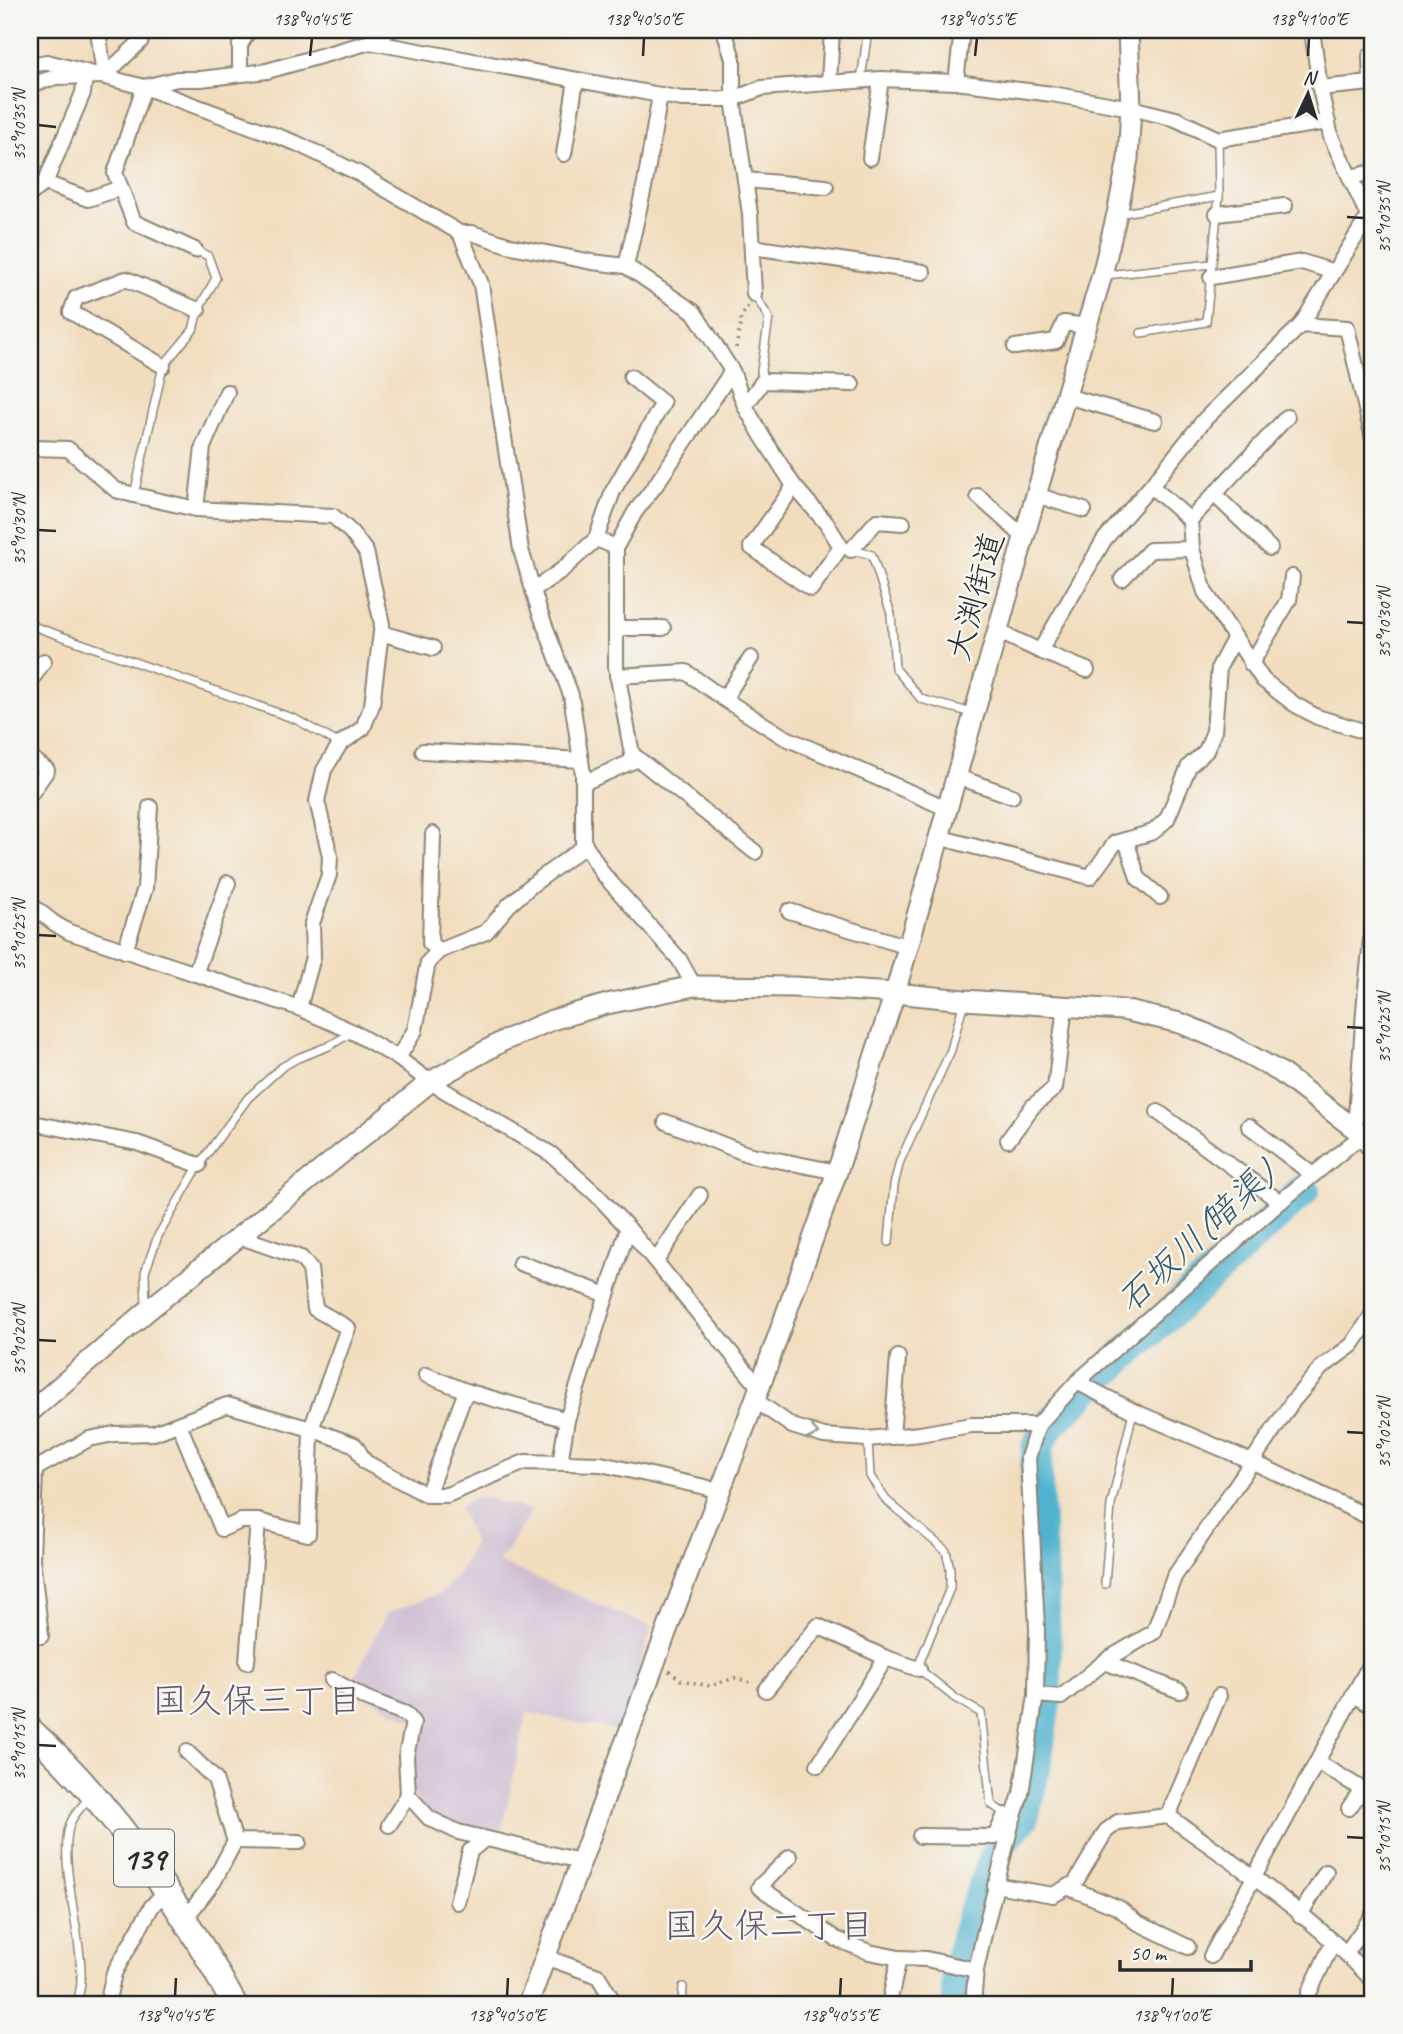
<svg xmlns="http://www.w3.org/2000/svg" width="1403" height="2034" viewBox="0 0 1403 2034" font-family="Caveat,'Klee One',sans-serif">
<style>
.industrial{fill:#cebed1}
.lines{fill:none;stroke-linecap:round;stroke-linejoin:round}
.river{stroke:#4fb2ce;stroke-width:32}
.lane-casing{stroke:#8e8474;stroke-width:10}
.street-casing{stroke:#8e8474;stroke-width:18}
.secondary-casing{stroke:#8e8474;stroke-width:23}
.highway-casing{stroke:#8e8474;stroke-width:28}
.path{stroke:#8e8474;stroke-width:3.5;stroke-dasharray:2 5;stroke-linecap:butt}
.lane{stroke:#fff;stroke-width:7}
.street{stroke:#fff;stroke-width:14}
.secondary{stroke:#fff;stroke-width:19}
.highway{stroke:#fff;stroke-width:24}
.oneway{stroke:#a0a0a0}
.ticks{fill:none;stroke:#2b2b2b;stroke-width:2.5}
.labels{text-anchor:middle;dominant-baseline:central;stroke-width:5;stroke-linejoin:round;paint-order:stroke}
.shield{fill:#f6f6f2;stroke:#686867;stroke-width:2}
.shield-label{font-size:32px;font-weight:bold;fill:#2b2b2b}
.street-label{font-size:33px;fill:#2b2b2b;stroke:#f6f6f2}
.water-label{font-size:35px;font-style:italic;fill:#385a64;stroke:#f6f6f2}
.neighbourhood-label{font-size:35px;fill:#68566a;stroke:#f6f6f2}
.neatline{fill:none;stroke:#2b2b2b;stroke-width:2.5}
.ticks-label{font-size:18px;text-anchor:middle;fill:#2b2b2b}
</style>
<rect width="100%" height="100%" fill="#f6f6f2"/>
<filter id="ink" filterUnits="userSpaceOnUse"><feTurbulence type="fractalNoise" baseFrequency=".0143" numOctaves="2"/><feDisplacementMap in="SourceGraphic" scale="14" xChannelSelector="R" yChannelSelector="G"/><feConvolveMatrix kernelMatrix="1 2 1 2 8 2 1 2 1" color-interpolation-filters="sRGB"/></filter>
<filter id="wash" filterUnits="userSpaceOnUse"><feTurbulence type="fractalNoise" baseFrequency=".00686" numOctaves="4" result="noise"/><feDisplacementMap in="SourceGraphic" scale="28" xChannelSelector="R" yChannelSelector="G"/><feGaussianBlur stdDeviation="1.57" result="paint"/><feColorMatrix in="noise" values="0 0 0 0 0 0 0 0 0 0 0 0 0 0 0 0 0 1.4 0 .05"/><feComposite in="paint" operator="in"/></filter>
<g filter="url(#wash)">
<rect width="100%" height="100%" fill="#f1ddbe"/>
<!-- industrial -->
<path class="industrial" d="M478,1496L532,1511L499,1562L651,1627L631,1701L619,1731L527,1713L499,1843L431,1816L411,1794L408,1756L415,1722L349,1688L387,1613L441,1593L459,1572L474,1543L459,1507Z"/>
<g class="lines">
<!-- river -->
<g class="river">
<path d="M1372,1105L1373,1088"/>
<path d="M1091,1386L1304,1190"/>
<path d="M1046,1691V1654L1036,1466L1038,1444L1050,1425L1081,1395"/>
<path d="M958,2004L957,1983L962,1953L972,1917L1000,1844L1023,1818L1036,1762L1045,1703"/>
</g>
</g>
</g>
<g filter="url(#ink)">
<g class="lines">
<!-- lane casing -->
<g class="lane-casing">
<g id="lane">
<path d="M861,80L868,30"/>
<path d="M1218,139L1219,196"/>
<path d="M1118,214L1219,196L1206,322L1141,333"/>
<path d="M1105,275L1212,264"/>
<path d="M754,294L769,318L761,371L763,381"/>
<path d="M134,495L163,366L193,330L198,310L216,278L208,256L195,250"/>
<path d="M852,550L872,555L891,614L895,668L921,699L972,713"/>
<path d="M30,625L295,719L340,744"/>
<path d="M889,1242L894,1185L900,1161L951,1050L964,1001"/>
<path d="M146,1308L145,1272L158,1236L199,1165L248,1098L282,1067L298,1058L329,1046L351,1033"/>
<path d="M868,1440L870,1476L886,1500L946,1551L950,1568V1588L921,1659L919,1669L955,1698L981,1713L991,1804L1008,1816"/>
<path d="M1105,1584L1111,1505L1133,1412"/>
<path d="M75,2004C96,1973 55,1868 70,1824C73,1815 83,1805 89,1798"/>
<path d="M682,2004L683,1987"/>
</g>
</g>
<!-- street casing -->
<g class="street-casing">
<g id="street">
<path d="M98,30L104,76"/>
<path d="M724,30L733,59V99L750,214L754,294"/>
<path d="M1312,30L1320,88L1331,137L1372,224"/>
<path d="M370,42L682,99H733L762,88L881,79L956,82L1052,94L1131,108L1176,119L1218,139L1328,122"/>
<path d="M30,65L47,62L144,87L296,143L358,173L460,233L481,284L521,550L539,610L571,695L583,774V841L603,874L679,959L694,986"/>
<path d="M240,74V45L249,30"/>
<path d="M85,77L83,93L45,183L88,199L121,188"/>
<path d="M956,82L962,30"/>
<path d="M829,83L832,30"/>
<path d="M30,85L56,77L104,76L140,42L146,30"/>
<path d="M1320,88L1371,83L1370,56"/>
<path d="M564,154L576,80"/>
<path d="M870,158L881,79"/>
<path d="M1350,177L1373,172"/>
<path d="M745,180L826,187"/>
<path d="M30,194L45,183"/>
<path d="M1217,214L1285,206"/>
<path d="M1368,217L1301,325L1205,419L1151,486L1190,520L1192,549L1205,592L1263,680L1294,704L1317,717L1373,734"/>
<path d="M460,233H472L511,246L592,262L626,266L694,312L732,371L745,406L762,436L794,486L827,524L841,547L811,589L751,547L794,486"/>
<path d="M752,247L923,272"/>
<path d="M195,250L134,222L115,173L144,87L177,79H201L267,71L370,42L391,30"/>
<path d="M626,266L645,183L660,95"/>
<path d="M1211,277L1302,262L1334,272"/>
<path d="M1301,325L1347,328L1373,439"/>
<path d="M1015,347L1056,341L1064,323L1087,326"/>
<path d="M163,366L71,312L76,298L126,279L198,310"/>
<path d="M732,371L655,486L635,512L616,547V667L632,754L755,852"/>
<path d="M1066,396L1155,421"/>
<path d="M745,406L763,381L852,384"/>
<path d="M30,448L68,449L116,490L134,495L196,509L333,516L351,532L366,552L382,624L372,705L363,728L340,744L324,770L317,801L330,856L329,875L312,923L313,957L299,1008"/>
<path d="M1036,495L1084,510"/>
<path d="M1215,495L1270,548"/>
<path d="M978,496L1024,537"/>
<path d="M196,509L203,447L227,392"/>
<path d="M1190,520L1287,417"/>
<path d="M596,539L613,491L663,403L631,377"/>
<path d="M851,550L877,521L903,523"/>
<path d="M1122,579L1150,550L1192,549"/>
<path d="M533,590L562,570L596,539L616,547"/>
<path d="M616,628H663"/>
<path d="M997,631L1040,651L1104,540L1151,486"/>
<path d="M381,633L433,648"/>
<path d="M1040,651L1087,670"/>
<path d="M1251,664L1289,600L1292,577"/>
<path d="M617,676L686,672L727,701L784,737L946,808"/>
<path d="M30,682L44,661"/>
<path d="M724,699L751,658"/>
<path d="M423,751L581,760"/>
<path d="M30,757L47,770L30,795"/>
<path d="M955,776L1012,796"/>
<path d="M583,783L638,759"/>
<path d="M433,834L430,943L439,951"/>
<path d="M938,837L1090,877L1115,843L1153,832L1167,819L1189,766L1206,751L1214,731L1219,667L1235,637"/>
<path d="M1126,840L1138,878L1160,897"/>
<path d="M30,904L54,923L69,932L299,1008L353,1032L398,1058L430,1082L551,1154L597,1195L628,1228L759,1387"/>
<path d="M789,911L909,947"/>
<path d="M125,951L145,888L150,807"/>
<path d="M195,974L228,883"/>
<path d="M398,1058L415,1030L428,962L439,951L486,932L509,905L533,884L585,846"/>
<path d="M1158,1112L1280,1202"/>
<path d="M666,1122L747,1154L837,1172"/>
<path d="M38,1124L137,1143L199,1165"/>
<path d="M1249,1126L1313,1175"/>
<path d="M1355,1129L1365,999L1373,920"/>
<path d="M1008,1140L1033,1106L1055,1088L1065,1006"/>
<path d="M656,1261L700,1195"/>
<path d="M520,1263L607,1295"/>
<path d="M426,1375L466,1391L567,1420"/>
<path d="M1077,1382L1133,1411L1253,1462L1373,1519"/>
<path d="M755,1400L792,1426L824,1436L867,1439L920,1434L971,1425H1038"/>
<path d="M179,1424L222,1529L241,1521H258L308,1534L311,1429L348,1328L315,1309L310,1269L301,1258L241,1237"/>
<path d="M892,1437L898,1357"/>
<path d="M31,1462L35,1469L32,1559L41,1636"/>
<path d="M560,1463L567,1420L628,1228"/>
<path d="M35,1469L89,1439L114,1434L154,1433L227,1405L311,1429L355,1445L365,1462L427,1495L466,1391"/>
<path d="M427,1495H447L525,1462L601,1464L705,1487L719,1492"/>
<path d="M247,1662L258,1521"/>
<path d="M1105,1662L1180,1691"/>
<path d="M332,1680L365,1698L406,1714L413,1723L406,1756L408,1795L429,1818L458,1832L580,1861"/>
<path d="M766,1690L818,1626L886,1658L919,1669"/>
<path d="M1353,1694L1373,1707"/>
<path d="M1036,1695L1061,1697L1108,1659L1154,1632L1174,1577L1293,1401L1321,1368L1352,1345L1373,1314"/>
<path d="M187,1752L215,1779L235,1841L299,1842"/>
<path d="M1317,1762L1362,1789L1349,1808"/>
<path d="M818,1765L886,1658"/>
<path d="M1168,1816L1219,1696"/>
<path d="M389,1825L408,1795"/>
<path d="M920,1836L995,1837L1005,1815"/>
<path d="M790,1857L759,1887L836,1939L869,1952L899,1958"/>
<path d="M995,1885L1053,1895L1075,1883L1106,1831L1118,1822L1168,1816C1239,1866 1314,1917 1373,1981"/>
<path d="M1067,1887L1119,1908L1136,1922L1188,1947"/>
<path d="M457,1902L470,1851L485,1839"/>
<path d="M1300,1915L1326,1872"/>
<path d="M185,1919L214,1881L235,1841"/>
<path d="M1347,1952L1373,1915"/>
<path d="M1211,1956L1373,1659"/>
<path d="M545,1957L598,1976L615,2004"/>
<path d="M1309,1993L1333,1942"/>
<path d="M107,2004L114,1973L152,1906L166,1891"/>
<path d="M889,2004L899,1958L926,1959L976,1970"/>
<path d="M973,2004L976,1970L985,1930L1011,1825L1021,1794L1036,1695L1037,1628L1028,1458L1038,1425L1077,1382L1280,1202L1361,1136"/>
</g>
</g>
<!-- secondary casing -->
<g class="secondary-casing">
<g id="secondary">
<path d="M30,1412L146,1312L430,1082L503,1041L552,1020L607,1004L694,986L794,987L895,993L964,1000L1123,1010L1180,1023L1226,1042L1280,1072L1355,1129L1373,1148"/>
<path d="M528,2004L680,1595L755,1400L837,1172L895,993L1036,495L1102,275L1117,214L1128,159L1131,108L1128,30"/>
</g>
</g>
<!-- highway casing -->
<g class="highway-casing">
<path id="highway" d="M30,1730C115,1807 180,1903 234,2004"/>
</g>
<!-- path -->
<g class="path">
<path d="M736,348L742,316L748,306"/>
<path d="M669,1671L681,1680L710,1686L735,1678L754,1683"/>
</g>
<!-- lane -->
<use href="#lane" class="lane"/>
<!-- street -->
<use href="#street" class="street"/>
<!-- secondary -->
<use href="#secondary" class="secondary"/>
<!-- highway -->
<use href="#highway" class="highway"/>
</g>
<!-- one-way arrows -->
<defs><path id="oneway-chevron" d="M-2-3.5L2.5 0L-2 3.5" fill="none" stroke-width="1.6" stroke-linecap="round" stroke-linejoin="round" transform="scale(1.75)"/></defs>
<use class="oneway" href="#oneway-chevron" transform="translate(814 1433) rotate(17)"/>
</g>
<!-- ticks -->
<path class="ticks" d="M310,56L312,38M643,56L644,38M975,56L977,38M1308,56L1309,38M38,125L56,127M1347,217L1364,218M38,530L56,531M1347,622L1364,623M38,935L56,936M1347,1027L1364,1028M38,1340L56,1341M1347,1432L1364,1433M38,1745L56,1746M1347,1837L1364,1838M175,1996L176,1978M507,1996L508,1978M840,1996L841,1978M1172,1996L1173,1978"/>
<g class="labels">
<!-- shield labels -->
<rect class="shield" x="114" y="1829.5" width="60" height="57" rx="5"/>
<g class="shield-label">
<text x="144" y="1858">139</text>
</g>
<!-- street labels -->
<g class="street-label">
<text transform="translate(975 596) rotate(-74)">大渕街道</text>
</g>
<!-- water labels -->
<g class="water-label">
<text transform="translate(1195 1238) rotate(-43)">石坂川(暗渠)</text>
</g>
<!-- neighbourhood labels -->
<g class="neighbourhood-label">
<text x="257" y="1700">国久保三丁目</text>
<text x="769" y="1925">国久保二丁目</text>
</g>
</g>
<!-- margin -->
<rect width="1403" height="2034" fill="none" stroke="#f6f6f2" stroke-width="77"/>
<!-- north arrow -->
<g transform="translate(1308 94) rotate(4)" stroke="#f6f6f2" stroke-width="5" paint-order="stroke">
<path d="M0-5L12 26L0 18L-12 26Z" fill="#2b2b2b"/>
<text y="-10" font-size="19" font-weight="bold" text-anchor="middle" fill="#2b2b2b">N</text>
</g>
<!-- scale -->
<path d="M1120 1960v10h131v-10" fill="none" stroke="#2b2b2b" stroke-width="3.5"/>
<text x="1130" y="1960" font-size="21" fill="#2b2b2b" stroke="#f6f6f2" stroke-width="5" paint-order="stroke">50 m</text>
<rect x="38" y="38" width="1326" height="1958" class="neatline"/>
<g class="ticks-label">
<text x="312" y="25">138°40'45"E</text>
<text x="644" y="25">138°40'50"E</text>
<text x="977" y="25">138°40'55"E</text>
<text x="1309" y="25">138°41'00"E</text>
<text transform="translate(19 125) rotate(-90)" y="6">35°10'35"N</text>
<text transform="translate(1384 218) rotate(-90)" y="6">35°10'35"N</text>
<text transform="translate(19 530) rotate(-90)" y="6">35°10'30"N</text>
<text transform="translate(1384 623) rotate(-90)" y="6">35°10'30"N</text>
<text transform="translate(19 935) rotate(-90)" y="6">35°10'25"N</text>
<text transform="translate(1384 1028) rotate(-90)" y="6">35°10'25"N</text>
<text transform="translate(19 1340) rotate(-90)" y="6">35°10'20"N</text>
<text transform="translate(1384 1433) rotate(-90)" y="6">35°10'20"N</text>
<text transform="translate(19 1745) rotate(-90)" y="6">35°10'15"N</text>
<text transform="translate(1384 1838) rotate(-90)" y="6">35°10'15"N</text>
<text x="175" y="2021">138°40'45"E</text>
<text x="507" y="2021">138°40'50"E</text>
<text x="840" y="2021">138°40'55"E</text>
<text x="1172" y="2021">138°41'00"E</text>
</g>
</svg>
